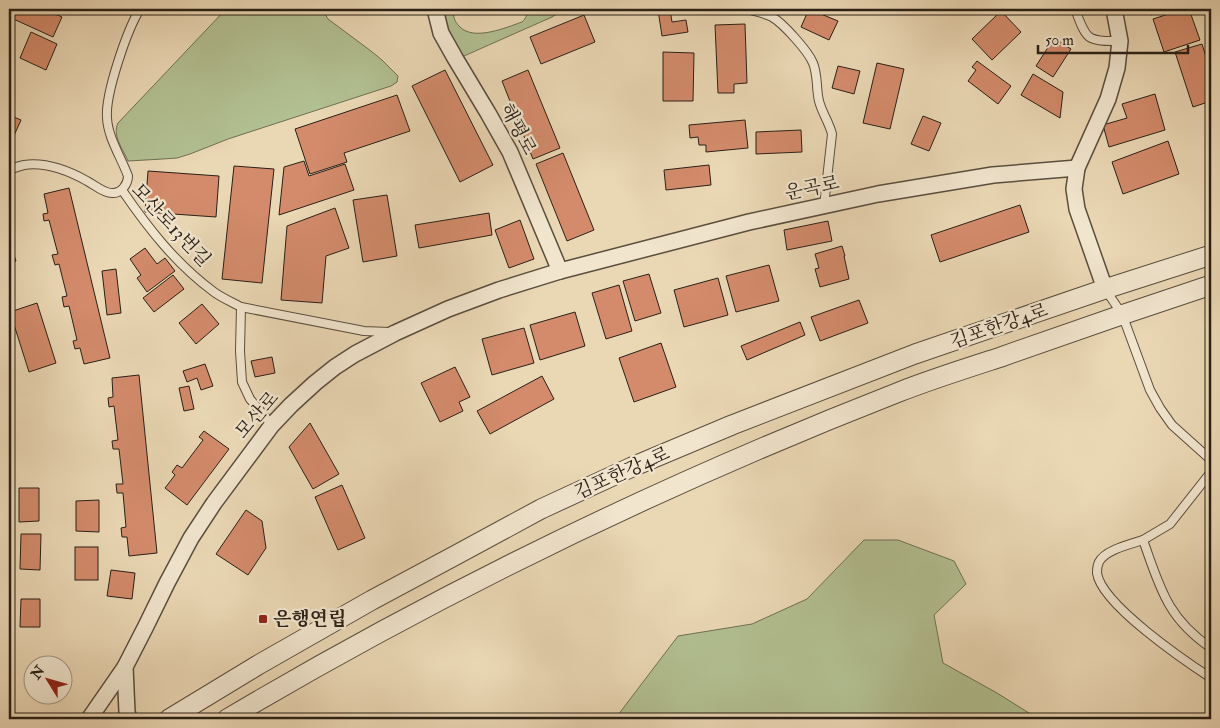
<svg xmlns="http://www.w3.org/2000/svg" width="1220" height="728" viewBox="0 0 1220 728" font-family="'IM FELL Double Pica','Noto Serif KR',serif">
<style>
.green{fill:#b2bf91;stroke:#6e7054}
.building{fill:#d38b6b;stroke:#2a2017}
.lines{fill:none;stroke-linecap:round;stroke-linejoin:round}
.service-casing{stroke:#5a4e3e;stroke-width:10}
.minor-casing{stroke:#5a4e3e;stroke-width:18}
.tertiary-casing{stroke:#5a4e3e;stroke-width:21}
.service{stroke:#f1e5ce;stroke-width:8}
.minor{stroke:#f1e5ce;stroke-width:15}
.tertiary{stroke:#f1e5ce;stroke-width:19}
.poi-dot{fill:#8f2418;stroke:#f1e5ce;stroke-width:2}
.labels{text-anchor:middle;dominant-baseline:central;stroke-width:4.5;stroke-linejoin:round;paint-order:stroke}
.street-label{font-size:19px;fill:#2a2017;stroke:#f1e5ce}
.poi-label{font-size:19px;font-weight:bold;fill:#2a2017;stroke:#f1e5ce;text-anchor:start}
</style>
<rect width="100%" height="100%" fill="#ead7b4"/>
<filter id="stains"><feTurbulence type="fractalNoise" baseFrequency=".004" numOctaves="4"/><feColorMatrix values="0 0 0 0 .2 0 0 0 0 .09 0 0 0 0 .02 0 0 0 .5 -.17"/></filter>
<radialGradient id="worn" r=".72"><stop offset=".6" stop-color="#630" stop-opacity="0"/><stop offset="1" stop-color="#630" stop-opacity=".3"/></radialGradient>
<!-- green -->
<g class="green">
<path d="M226,9H322L328,19L371,51L382,60L398,76L397,82L391,86L228,139L190,154L177,158L163,159L128,161C123,149 112,136 118,123Z"/>
<path d="M440,9H454C453,17 454,21 460,27C474,41 505,28 522,22C526,18 528,15 527,9H561L557,14L552,17L464,56L460,55L449,37Z"/>
<path d="M864,540H898L954,561L966,584L934,615L943,663L997,693L1037,718V719H615L678,636L752,624L807,599Z"/>
</g>
<!-- building -->
<g class="building">
<path d="M9,9H44L62,17L53,37L9,17Z"/>
<path d="M670,9L672,22L686,20L688,32L662,36L658,10Z"/>
<path d="M809,9H819L823,10L821,14L838,21L829,40L801,27Z"/>
<path d="M1149,9H1170L1151,15Z"/>
<path d="M1184,9H1189L1200,40L1164,52L1153,19Z"/>
<path d="M1001,11L1021,32L992,60L972,39Z"/>
<path d="M584,15L595,42L541,64L530,37Z"/>
<path d="M745,24L747,83L734,84V93H718L715,25Z"/>
<path d="M31,32L57,44L46,70L20,58Z"/>
<path d="M1054,38L1071,49L1053,77L1036,66Z"/>
<path d="M1202,44L1211,73V101L1193,107L1175,52Z"/>
<path d="M663,52L694,53L693,101H663Z"/>
<path d="M977,61L1011,86L998,104L968,81L976,70L972,67Z"/>
<path d="M877,63L904,69L890,129L863,123Z"/>
<path d="M838,66L860,71L854,94L832,88Z"/>
<path d="M445,70L493,165L460,182L412,86Z"/>
<path d="M528,70L560,148L533,159L502,81Z"/>
<path d="M1033,74L1063,92L1060,118L1021,95Z"/>
<path d="M1155,94L1165,130L1109,147L1103,125L1127,118L1122,104Z"/>
<path d="M397,95L410,131L344,153L347,162L310,174L295,129Z"/>
<path d="M9,115L21,120L12,140L9,139Z"/>
<path d="M923,116L941,123L929,151L911,144Z"/>
<path d="M745,120L748,148L706,152V145H699L698,137L690,138L689,125Z"/>
<path d="M801,130L802,152L756,154V132Z"/>
<path d="M1168,141L1179,174L1123,194L1112,162Z"/>
<path d="M563,153L594,230L567,241L536,164Z"/>
<path d="M304,161L309,176L345,164L354,190L279,215L284,167Z"/>
<path d="M709,165L711,185L666,190L664,170Z"/>
<path d="M234,166L274,169L262,283L222,279Z"/>
<path d="M148,171L219,176L216,217L145,212Z"/>
<path d="M69,188L110,358L84,364L80,348L75,349L73,341L77,340L69,306L64,307L62,297L67,296L59,264L55,265L52,255L58,254L49,220L44,221L43,214L48,213L44,194Z"/>
<path d="M387,195L397,256L363,262L353,200Z"/>
<path d="M1020,205L1029,232L940,262L931,235Z"/>
<path d="M335,208L349,248L326,256L322,303L281,300L287,226Z"/>
<path d="M489,213L492,235L419,248L415,225Z"/>
<path d="M520,220L534,259L509,268L495,230Z"/>
<path d="M828,221L832,241L787,250L784,230Z"/>
<path d="M9,240L16,261L9,263Z"/>
<path d="M842,246L845,256H844L849,279L820,287L815,269L819,268L815,254Z"/>
<path d="M145,248L157,264L165,258L175,271L147,292L137,278L141,275L130,259Z"/>
<path d="M769,265L779,301L736,312L726,276Z"/>
<path d="M116,269L121,313L107,315L102,271Z"/>
<path d="M649,274L661,313L635,321L623,281Z"/>
<path d="M173,275L184,289L154,312L143,298Z"/>
<path d="M718,278L728,315L684,327L674,290Z"/>
<path d="M619,285L632,331L606,339L592,293Z"/>
<path d="M859,300L868,323L820,341L811,317Z"/>
<path d="M37,303L56,363L29,372L10,312Z"/>
<path d="M202,304L219,324L196,344L179,323Z"/>
<path d="M575,312L585,346L540,360L530,325Z"/>
<path d="M800,322L805,335L747,360L741,346Z"/>
<path d="M524,328L534,363L492,375L482,339Z"/>
<path d="M661,343L676,387L634,402L619,358Z"/>
<path d="M272,357L275,373L255,377L251,361Z"/>
<path d="M205,364L213,386L201,390L197,378L187,382L183,371Z"/>
<path d="M455,367L470,397L459,402L463,411L440,422L421,383Z"/>
<path d="M139,375L157,553L129,556L127,537H122L121,528L126,527L123,493H117L116,484H123L119,449H113L112,441L118,440L114,406L109,407L108,398L113,397L112,378Z"/>
<path d="M542,376L554,399L490,434L477,411Z"/>
<path d="M189,386L194,409L184,411L179,388Z"/>
<path d="M310,423L339,474L313,489L289,447Z"/>
<path d="M204,431L229,449L187,505L165,488L175,475L172,472L177,465L182,468L203,440L199,437Z"/>
<path d="M342,485L365,538L338,550L315,497Z"/>
<path d="M19,488H39V521L19,522Z"/>
<path d="M99,500V532L76,531V501Z"/>
<path d="M246,510L262,521L266,548L248,575L216,554Z"/>
<path d="M21,534H41L40,570L20,569Z"/>
<rect x="75" y="547" width="23" height="33"/>
<path d="M111,570L135,573L132,599L107,596Z"/>
<path d="M21,599H40V627H20Z"/>
</g>
<g class="lines">
<!-- service casing -->
<g class="service-casing">
<g id="service">
<path d="M746,9C754,11 764,13 772,17C783,23 808,51 813,63C818,75 816,89 819,101C822,113 829,122 832,134L824,206"/>
<path d="M1075,9C1078,16 1083,34 1091,38C1099,42 1111,41 1120,41"/>
<path d="M9,170C14,168 19,166 24,165C45,162 69,171 87,181C95,185 103,193 112,193C121,194 128,184 128,176C121,157 108,138 107,118C105,94 127,30 140,9"/>
<path d="M122,190C148,228 176,264 214,292C222,298 232,302 241,307L240,351L242,382L250,399L272,425"/>
<path d="M1105,289L1122,314L1150,390L1160,408L1172,425L1211,460"/>
<path d="M241,307L364,331L389,332"/>
<path d="M1211,472L1170,524L1143,540C1151,562 1158,586 1170,606C1180,623 1195,637 1211,648"/>
<path d="M1143,540C1131,544 1105,550 1099,562C1098,564 1097,570 1097,573C1101,604 1185,661 1211,678"/>
</g>
</g>
<!-- minor casing -->
<g class="minor-casing">
<g id="minor">
<path d="M435,9L441,33L455,58L488,113L510,152L560,271"/>
<path d="M1105,289L1077,209L1074,189L1077,168L1108,99L1117,68L1120,41L1114,9"/>
<path d="M89,719L125,667"/>
<path d="M129,719L127,712L125,667L146,626L167,583L191,538L214,503L272,425L291,405L315,383L335,367L355,354L395,333L448,309L499,290L560,271L749,222L878,194L993,175L1077,168"/>
</g>
</g>
<!-- tertiary casing -->
<g class="tertiary-casing">
<g id="tertiary">
<path d="M169,719L258,665L372,600L456,555L541,509L632,467L732,425L915,354L1105,289L1211,255"/>
<path d="M227,719C441,592 666,483 899,392C932,379 967,368 1001,357C1071,332 1141,308 1211,285"/>
</g>
</g>
<!-- service -->
<use href="#service" class="service"/>
<!-- minor -->
<use href="#minor" class="minor"/>
<!-- tertiary -->
<use href="#tertiary" class="tertiary"/>
</g>
<!-- markers -->
<rect class="poi-dot" x="258" y="614" width="10" height="10" rx="2.5"/>
<g class="labels">
<!-- street labels -->
<g class="street-label">
<text transform="translate(518 129) rotate(62)">해평로</text>
<text transform="translate(812 188) rotate(-12)">운곡로</text>
<text transform="translate(171 225) rotate(47)">모산로13번길</text>
<text transform="translate(999 326) rotate(-19)">김포한강4로</text>
<text transform="translate(257 415) rotate(-49)">모산로</text>
<text transform="translate(622 473) rotate(-24)">김포한강4로</text>
</g>
<!-- poi labels -->
<g class="poi-label">
<text x="273" y="619">은행연립</text>
</g>
</g>
<!-- margin -->
<rect width="1220" height="728" fill="none" stroke="#ead7b4" stroke-width="30"/>
<rect x="10" y="10" width="1200" height="708" fill="none" stroke="#2a2017" stroke-width="2.5"/>
<rect x="15" y="15" width="1190" height="698" fill="none" stroke="#2a2017"/>
<!-- north arrow -->
<g transform="translate(48 680) rotate(307)"><circle r="24" fill="#f1e5ce" stroke="#a19685"/>
<path d="M0-4L9 19L0 12L-9 19Z" fill="#8f2418"/>
<text y="-8" font-size="14" font-weight="bold" text-anchor="middle" fill="#2a2017">N</text>
</g>
<!-- scale -->
<path d="M1038 45v8h150v-8" fill="none" stroke="#2a2017" stroke-width="2.5"/>
<text x="1045" y="45" font-size="15" fill="#2a2017" stroke="#f1e5ce" stroke-width="4" paint-order="stroke">50 m</text>
<rect width="100%" height="100%" filter="url(#stains)"/>
<rect width="100%" height="100%" fill="url(#worn)"/>
</svg>
